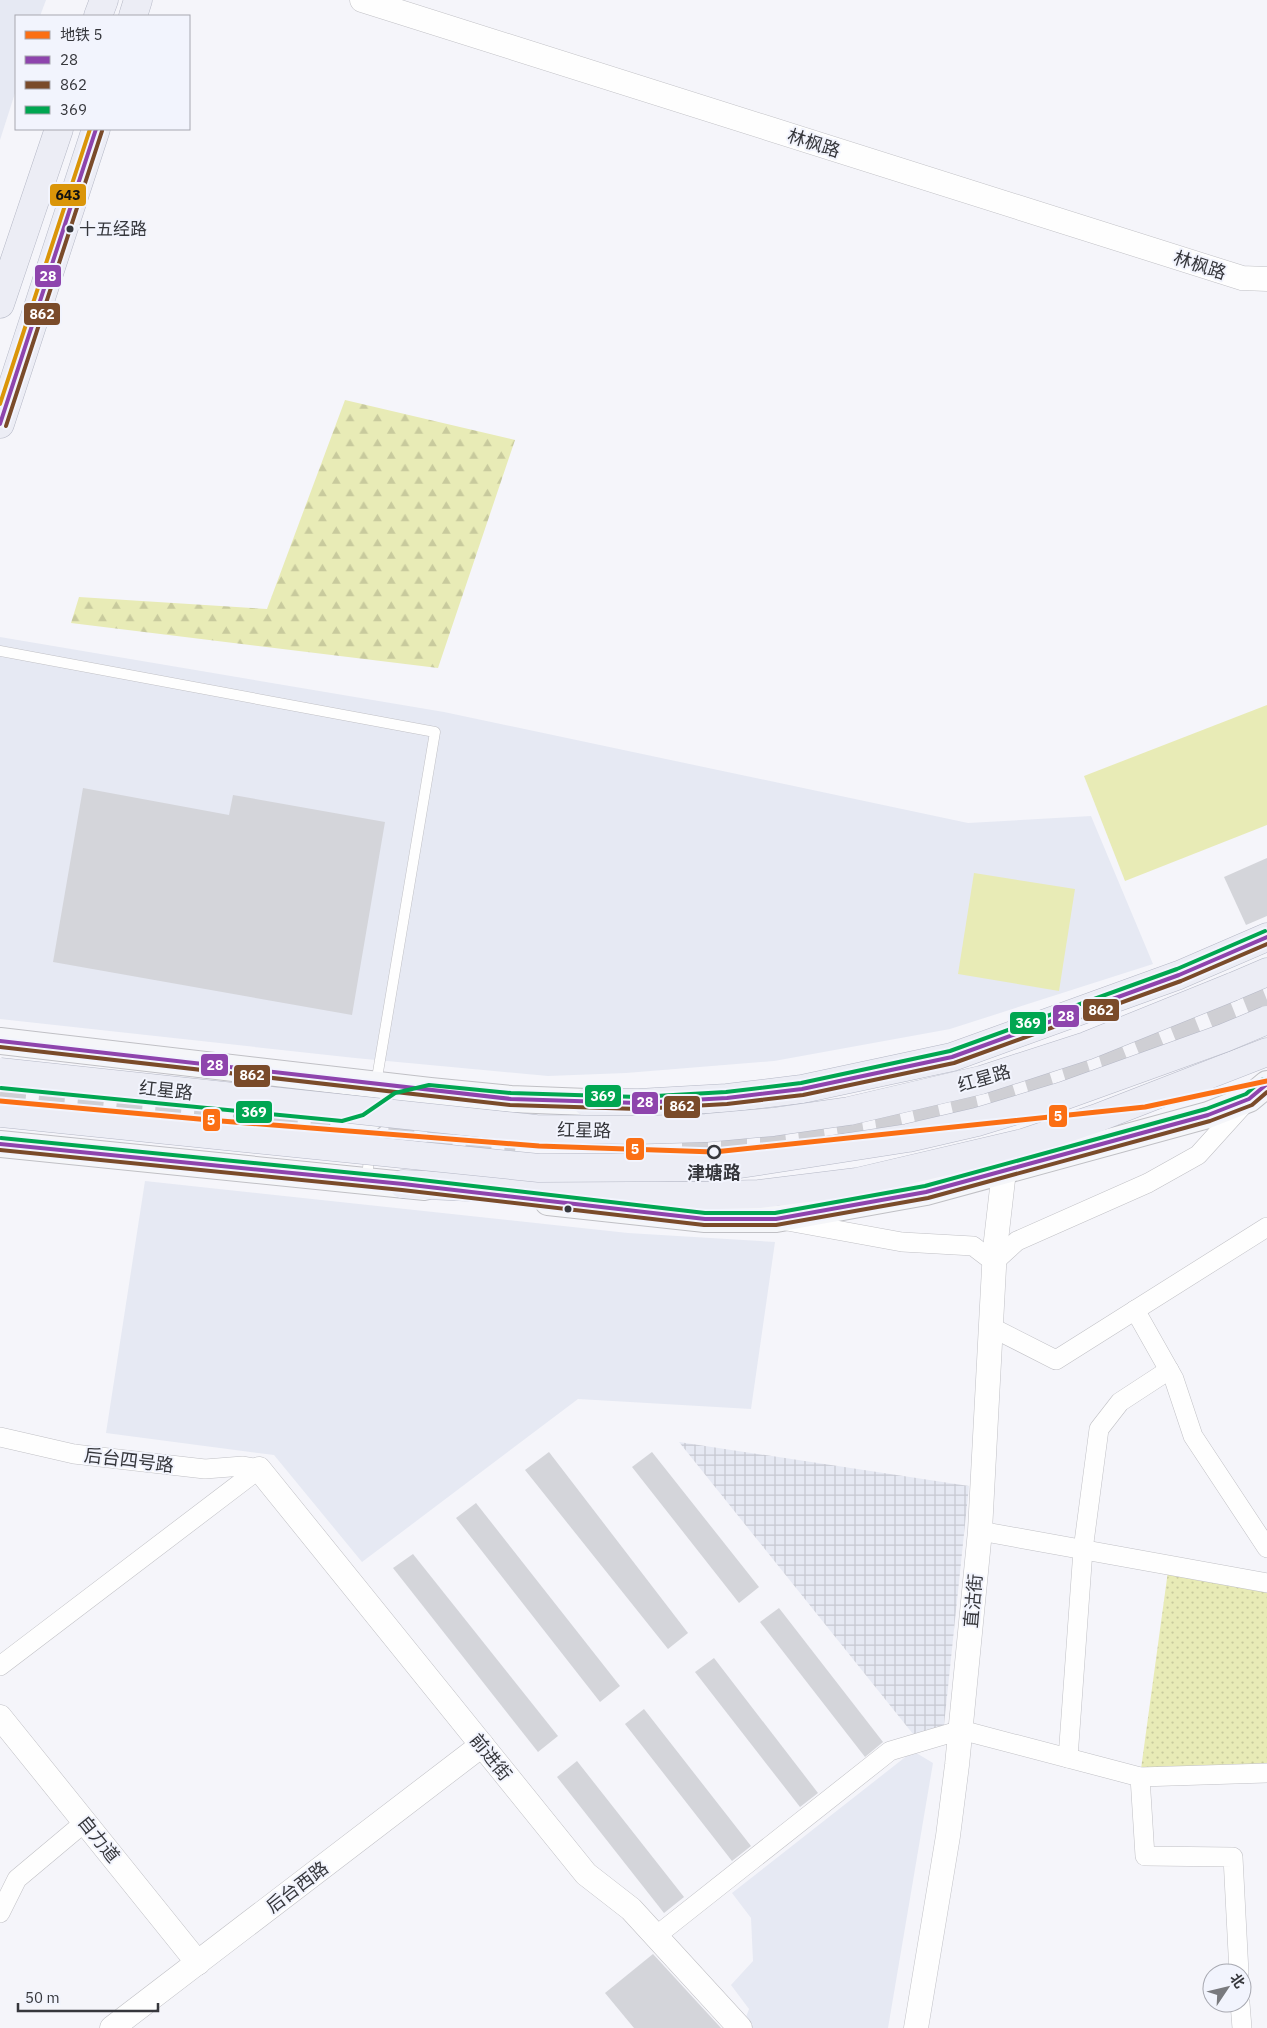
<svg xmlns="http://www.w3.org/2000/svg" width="1267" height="2028" viewBox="0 0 1267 2028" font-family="'IBM Plex Sans','Noto Sans SC',sans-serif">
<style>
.built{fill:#e6e9f3}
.industrial{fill:url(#industrial-grid)}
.forest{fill:url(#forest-firs)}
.park{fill:url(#park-dots)}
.garden{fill:#e8ebb6}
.building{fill:#d4d5da}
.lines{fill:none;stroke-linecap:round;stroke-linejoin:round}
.secondary-tunnel{stroke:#cfcfd4;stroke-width:26;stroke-dasharray:26 13;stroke-linecap:butt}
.service-casing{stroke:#c0c0c5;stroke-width:11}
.minor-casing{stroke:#c0c0c5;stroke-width:20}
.tertiary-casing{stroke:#c0c0c5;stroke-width:25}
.secondary-casing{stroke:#c0c0c5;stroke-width:28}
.primary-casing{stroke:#b5b8c6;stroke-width:29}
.service{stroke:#fefefe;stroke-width:10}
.minor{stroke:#fefefe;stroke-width:19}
.tertiary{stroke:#fefefe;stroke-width:24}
.secondary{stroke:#f5f6f9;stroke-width:26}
.primary{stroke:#ecedf5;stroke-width:28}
.primary-bridge-casing{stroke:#b5b8c6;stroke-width:29;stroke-linecap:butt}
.primary-bridge{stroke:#ecedf5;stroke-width:28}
.bus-1-casing{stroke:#f2f4fd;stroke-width:8}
.bus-2-casing{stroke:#f2f4fd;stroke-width:8}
.bus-3-casing{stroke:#f2f4fd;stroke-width:8}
.bus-4-casing{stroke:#f2f4fd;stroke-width:8}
.bus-1{stroke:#8e44ad;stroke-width:4}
.bus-2{stroke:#7a4b2a;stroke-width:4}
.bus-3{stroke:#00a651;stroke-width:4}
.bus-4{stroke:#da9509;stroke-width:4}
.metro-1-casing{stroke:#f2f4fd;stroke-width:9}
.metro-1{stroke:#fb6f14;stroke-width:5}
.bus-dot{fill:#36373c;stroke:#f2f4fd;stroke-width:2}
.stop-dot{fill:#f2f4fd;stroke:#36373c;stroke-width:2.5}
.labels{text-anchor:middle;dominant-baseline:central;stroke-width:4;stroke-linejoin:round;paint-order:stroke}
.bus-label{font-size:17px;fill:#36373c;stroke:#f2f4fd;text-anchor:start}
.street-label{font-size:18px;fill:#36373c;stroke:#f2f4fd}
.stop-label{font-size:18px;font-weight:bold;fill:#36373c;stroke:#f2f4fd}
.line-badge{stroke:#f2f4fd;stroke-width:2}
.badge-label{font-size:14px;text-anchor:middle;font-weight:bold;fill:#fff}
.pale-badge-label{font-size:14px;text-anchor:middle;font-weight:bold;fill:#111}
</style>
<defs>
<pattern id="industrial-grid" width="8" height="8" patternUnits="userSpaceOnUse" patternTransform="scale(1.25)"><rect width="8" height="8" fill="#e6e9f3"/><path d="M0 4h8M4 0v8" fill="none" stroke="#c6c8d1"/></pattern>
<pattern id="forest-firs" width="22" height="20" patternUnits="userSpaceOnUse" patternTransform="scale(1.25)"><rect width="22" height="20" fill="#e8ebb6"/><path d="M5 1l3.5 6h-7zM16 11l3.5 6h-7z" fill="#c8ca9d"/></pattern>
<pattern id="park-dots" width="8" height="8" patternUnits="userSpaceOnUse" patternTransform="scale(1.25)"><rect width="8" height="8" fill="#e8ebb6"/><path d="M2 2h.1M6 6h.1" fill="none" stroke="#c8ca9d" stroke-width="1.8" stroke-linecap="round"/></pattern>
</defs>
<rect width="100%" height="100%" fill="#f5f5fa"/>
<!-- built -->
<g class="built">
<path d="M0,0H46L40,16H16V90L0,140Z"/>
<path d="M0,637L444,712L968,823L1091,816L1153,964L950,1029L774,1061L626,1073L548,1076L355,1058L0,1019Z"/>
<path d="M145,1181L628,1233L775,1242L751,1409L578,1399L362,1562L274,1455L106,1433Z"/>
<path d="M913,1751L933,1763L888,2028H742L749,2009L731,1985L753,1961L751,1918L732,1893Z"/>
</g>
<!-- industrial -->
<path class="industrial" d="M679,1442L969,1486L943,1735L913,1734Z"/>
<!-- forest -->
<path class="forest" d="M345,400L515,440L438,668L71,623L79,597L267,609Z"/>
<!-- park -->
<path class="park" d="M1168,1571L1267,1589V1764L1141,1769Z"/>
<!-- garden -->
<g class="garden">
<path d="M1267,705V825L1125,881L1084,776Z"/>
<path d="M974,873L1075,889L1059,991L958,974Z"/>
</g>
<!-- building -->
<g class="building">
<path d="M83,788L229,815L233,795L385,822L352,1015L53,962Z"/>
<path d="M1267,858V916L1246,925L1224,877Z"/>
<path d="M549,1452L688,1633L668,1649L525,1470Z"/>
<path d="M652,1452L759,1587L739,1603L632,1467Z"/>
<path d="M476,1503L620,1686L600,1702L456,1518Z"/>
<path d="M413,1554L558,1736L538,1752L393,1568Z"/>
<path d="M779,1608L883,1742L865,1757L760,1622Z"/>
<path d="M714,1658L818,1793L800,1807L695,1672Z"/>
<path d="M644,1709L751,1846L732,1861L625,1724Z"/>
<path d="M577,1761L684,1897L664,1913L557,1777Z"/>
<path d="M653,1954L721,2028H634L605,1993Z"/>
</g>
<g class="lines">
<!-- secondary-tunnel -->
<g class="secondary-tunnel">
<path d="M0,1094L371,1129L516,1138"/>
<path d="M682,1141H772L806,1137L882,1125L980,1103L1104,1065L1267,1000"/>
</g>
<!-- service casing -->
<g class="service-casing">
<g id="service">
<path d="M0,651L435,732L376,1084"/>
<path d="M367,1180L372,1121"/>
</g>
</g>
<!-- minor casing -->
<g class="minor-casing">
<g id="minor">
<path d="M787,1221L902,1242L973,1246L994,1262L1017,1241L1148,1183L1198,1155L1245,1103"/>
<path d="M1135,1310L1174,1379L1193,1436L1267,1548"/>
<path d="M991,1327L1056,1360L1267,1227"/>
<path d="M0,1437L74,1454L205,1469L243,1466L259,1469"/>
<path d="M980,1531L1267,1583"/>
<path d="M0,1666L259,1469"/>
<path d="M1068,1758L1083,1550L1099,1429L1120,1402L1169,1370"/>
<path d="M1140,1777L1145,1856L1233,1857L1239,1973"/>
<path d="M0,1913L17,1879L85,1822"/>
<path d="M656,1936L890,1751L961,1730L1140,1777L1267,1773"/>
<path d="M1240,2003L1242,2028"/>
</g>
</g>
<!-- tertiary casing -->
<g class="tertiary-casing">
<g id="tertiary">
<path d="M362,0L1242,278L1267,279"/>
<path d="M259,1469L586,1874L631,1909L740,2028"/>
<path d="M0,1717L198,1963"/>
<path d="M112,2028L482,1745"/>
<path d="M916,2028L948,1836L957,1765L980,1531L995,1249L1004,1171"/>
</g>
</g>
<!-- secondary casing -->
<g class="secondary-casing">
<g id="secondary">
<path d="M0,1041L430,1091L511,1099L587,1102"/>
<path d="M343,1127L366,1121L387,1105"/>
<path d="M0,1144L425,1187"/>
<path d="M548,1202L705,1219H776L926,1192L1208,1115L1249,1099L1267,1084"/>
</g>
</g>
<!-- primary casing -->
<g class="primary-casing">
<g id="primary">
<path d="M98,16L104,0"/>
<path d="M133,16L138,0"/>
<path d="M0,304L59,129"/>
<path d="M0,424L96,129"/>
<path d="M1232,987L1267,972"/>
<path d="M587,1102L638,1103L727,1098L802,1089L952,1057L1179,975L1267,937"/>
<path d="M403,1184L677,1196L759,1194L857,1182L1023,1143L1097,1118L1267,1052"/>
</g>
</g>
<!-- service -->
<use href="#service" class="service"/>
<!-- minor -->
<use href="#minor" class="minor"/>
<!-- tertiary -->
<use href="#tertiary" class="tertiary"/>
<!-- secondary -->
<use href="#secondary" class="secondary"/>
<!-- primary -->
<use href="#primary" class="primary"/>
<!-- primary-bridge casing -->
<g class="primary-bridge-casing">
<g id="primary-bridge">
<path d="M0,1072L536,1129L638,1130L706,1128L773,1122L849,1111L981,1080L1086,1046L1232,987"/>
<path d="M0,1113L539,1168L720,1167L908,1138L977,1122L1063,1096L1224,1038L1267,1020"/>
</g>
</g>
<!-- primary-bridge -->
<use href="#primary-bridge" class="primary-bridge"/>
<!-- bus-1 casing -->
<g class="bus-1-casing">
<g id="bus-1">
<path d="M0,424L96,129"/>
<path d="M0,1041L511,1099L638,1103L727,1098L802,1089L952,1057L1179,975L1267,937"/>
<path d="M0,1144L403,1184L705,1219H776L926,1192L1208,1115L1249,1099L1267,1084"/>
</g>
</g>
<!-- bus-2 casing -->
<g class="bus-2-casing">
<g id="bus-2">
<path d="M6,426L102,131"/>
<path d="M0,1047L510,1105L638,1109L727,1104L803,1095L954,1063L1181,981L1267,944"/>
<path d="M0,1150L402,1190L704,1225H776L928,1198L1210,1121L1252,1105L1267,1092"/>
</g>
</g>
<!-- bus-3 casing -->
<g class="bus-3-casing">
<g id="bus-3">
<path d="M1,1088L342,1121L363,1115L395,1093L429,1085L511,1093L638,1097L726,1092L801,1083L950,1051L1177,969L1265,931"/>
<path d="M1,1138L404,1178L705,1213H775L925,1186L1206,1109L1246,1094L1263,1079"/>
</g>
</g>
<!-- bus-4 casing -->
<g class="bus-4-casing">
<path id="bus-4" d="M0,404L90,129"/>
</g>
<!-- bus-1 -->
<use href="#bus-1" class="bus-1"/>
<!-- bus-2 -->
<use href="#bus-2" class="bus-2"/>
<!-- bus-3 -->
<use href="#bus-3" class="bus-3"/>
<!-- bus-4 -->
<use href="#bus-4" class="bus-4"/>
<!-- metro-1 casing -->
<g class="metro-1-casing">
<path id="metro-1" d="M0,1101L221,1121L539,1146L714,1152L1145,1107L1267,1081"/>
</g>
<!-- metro-1 -->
<use href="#metro-1" class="metro-1"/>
</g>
<!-- markers -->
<g class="bus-dot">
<circle cx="70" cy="229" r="4.5"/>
<circle cx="568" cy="1209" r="4.5"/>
</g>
<circle class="stop-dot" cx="714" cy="1152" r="6"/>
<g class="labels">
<!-- bus labels -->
<g class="bus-label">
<text x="79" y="229">十五经路</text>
</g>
<!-- street labels -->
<g class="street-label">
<text transform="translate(814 143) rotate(18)">林枫路</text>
<text transform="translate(1200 265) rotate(18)">林枫路</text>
<text transform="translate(984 1078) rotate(-16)">红星路</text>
<text transform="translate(166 1090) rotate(6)">红星路</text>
<text transform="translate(584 1130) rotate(1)">红星路</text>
<text transform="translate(129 1460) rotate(7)">后台四号路</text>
<text transform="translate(973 1601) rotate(-85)">直沽街</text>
<text transform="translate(491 1757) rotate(51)">前进街</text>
<text transform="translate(99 1839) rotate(51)">自力道</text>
<text transform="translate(297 1887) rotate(-37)">后台西路</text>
</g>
<!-- stop labels -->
<g class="stop-label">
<text x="714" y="1172">津塘路</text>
</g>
</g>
<g class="line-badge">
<rect x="49" y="183" width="38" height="24" rx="5" fill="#da9509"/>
<rect x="34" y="264" width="28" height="24" rx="5" fill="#8e44ad"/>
<rect x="23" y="302" width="38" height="24" rx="5" fill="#7a4b2a"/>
<rect x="1082" y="998" width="38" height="24" rx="5" fill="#7a4b2a"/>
<rect x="1052" y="1004" width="28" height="24" rx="5" fill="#8e44ad"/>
<rect x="1009" y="1011" width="38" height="24" rx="5" fill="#00a651"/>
<rect x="200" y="1053" width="29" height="24" rx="5" fill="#8e44ad"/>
<rect x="233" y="1064" width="38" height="24" rx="5" fill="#7a4b2a"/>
<rect x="584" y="1084" width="38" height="24" rx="5" fill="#00a651"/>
<rect x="631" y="1091" width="28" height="24" rx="5" fill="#8e44ad"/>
<rect x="663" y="1095" width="38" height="24" rx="5" fill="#7a4b2a"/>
<rect x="235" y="1100" width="38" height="24" rx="5" fill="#00a651"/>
<rect x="1048" y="1104" width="20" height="24" rx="5" fill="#fb6f14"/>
<rect x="202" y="1108" width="19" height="24" rx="5" fill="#fb6f14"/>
<rect x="625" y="1137" width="20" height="24" rx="5" fill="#fb6f14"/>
</g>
<g class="badge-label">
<text x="48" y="281">28</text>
<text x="42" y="319">862</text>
<text x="1101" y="1015">862</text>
<text x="1066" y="1021">28</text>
<text x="1028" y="1028">369</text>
<text x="215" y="1070">28</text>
<text x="252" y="1080">862</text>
<text x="603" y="1101">369</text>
<text x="645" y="1107">28</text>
<text x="682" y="1111">862</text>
<text x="254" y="1117">369</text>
<text x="1058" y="1121">5</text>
<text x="211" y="1125">5</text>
<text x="635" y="1154">5</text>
</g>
<g class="pale-badge-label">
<text x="68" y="200">643</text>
</g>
<!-- legend -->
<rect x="15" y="15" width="175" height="115" fill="#f2f4fd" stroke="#a7a8b0"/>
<rect x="25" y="31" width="25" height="8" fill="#fb6f14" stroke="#a7a8b0"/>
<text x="60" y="40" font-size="15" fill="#36373c">地铁 5</text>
<rect x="25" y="56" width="25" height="8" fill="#8e44ad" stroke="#a7a8b0"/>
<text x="60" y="65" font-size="15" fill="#36373c">28</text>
<rect x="25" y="81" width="25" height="8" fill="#7a4b2a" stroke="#a7a8b0"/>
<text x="60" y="90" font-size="15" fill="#36373c">862</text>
<rect x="25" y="106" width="25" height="8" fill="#00a651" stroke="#a7a8b0"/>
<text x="60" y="115" font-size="15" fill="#36373c">369</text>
<!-- north arrow -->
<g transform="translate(1227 1988) rotate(55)"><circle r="24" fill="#f2f4fd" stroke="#a7a8b0"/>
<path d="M0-4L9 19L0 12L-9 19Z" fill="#797a7e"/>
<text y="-8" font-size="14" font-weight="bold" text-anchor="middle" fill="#36373c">北</text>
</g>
<!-- scale -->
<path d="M18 2003v8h140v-8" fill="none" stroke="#36373c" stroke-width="2.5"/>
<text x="25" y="2003" font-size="15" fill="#36373c" stroke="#f2f4fd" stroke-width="4" paint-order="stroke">50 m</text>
</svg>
